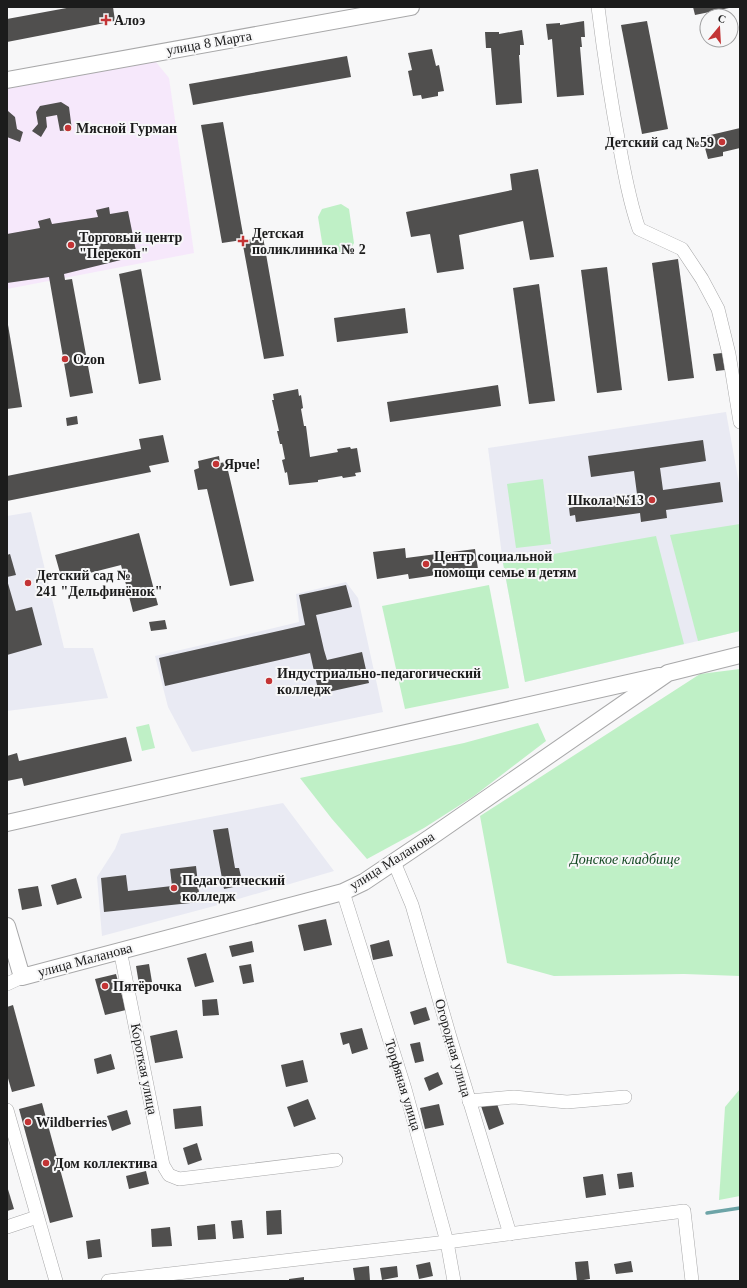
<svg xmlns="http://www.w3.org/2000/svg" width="747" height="1288" viewBox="0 0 747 1288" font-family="Georgia,serif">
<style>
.commercial{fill:#f6e8fb}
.built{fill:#e9eaf3}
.green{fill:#bff0c6}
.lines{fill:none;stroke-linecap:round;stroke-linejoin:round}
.stream{stroke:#6da4a7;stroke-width:3.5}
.building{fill:#504f4e}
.minor-casing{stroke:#a8a8a9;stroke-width:14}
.tertiary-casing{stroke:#a8a8a9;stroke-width:18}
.minor{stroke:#fff;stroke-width:13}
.tertiary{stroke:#fff;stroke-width:16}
.poi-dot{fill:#c33435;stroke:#f7f7f8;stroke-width:1.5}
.labels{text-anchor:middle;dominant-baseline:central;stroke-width:4;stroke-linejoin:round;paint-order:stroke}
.poi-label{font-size:14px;font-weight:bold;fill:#1c1c1c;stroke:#f7f7f8;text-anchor:start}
.street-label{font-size:14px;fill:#1c1c1c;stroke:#f7f7f8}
.park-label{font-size:14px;font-style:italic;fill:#114720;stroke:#f7f7f8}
</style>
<rect width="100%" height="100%" fill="#f7f7f8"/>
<!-- commercial -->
<path class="commercial" d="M151,56L169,78L194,253L7,289V83Z"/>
<!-- built -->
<g class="built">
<path d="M726,412L740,489V631L525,682L503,563L488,448Z"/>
<path d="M31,512L64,648H93L108,698L7,711V516Z"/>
<path d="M346,582L358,598L383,712L192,752L168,707L155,656L299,622L296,594Z"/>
<path d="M283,803L334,871L218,905L102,936L97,877L115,849L121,834Z"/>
</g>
<!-- green -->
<g class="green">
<path d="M341,204L349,209L354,243L350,251L330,253L323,248L318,217L322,209Z"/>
<path d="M543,479L551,544L516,548L507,484Z"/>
<path d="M740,524V631L698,641L670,535Z"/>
<path d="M656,536L684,644L525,682L503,563Z"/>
<path d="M489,585L509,688L405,709L382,606Z"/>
<path d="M740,669V976L684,974L554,976L507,963L480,816L700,674Z"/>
<path d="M538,723L546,741L474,796L424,828L367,859L332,819L300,778L464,743Z"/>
<path d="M149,724L155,748L142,751L136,727Z"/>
<path d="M740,1089V1196L719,1200L725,1107Z"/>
</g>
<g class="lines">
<!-- stream -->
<path class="stream" d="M707,1213L740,1208"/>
</g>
<!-- building -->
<g class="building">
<path d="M72,7H113L115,21L7,42V19Z"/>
<path d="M693,7H729V8L695,15Z"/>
<path d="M584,21L585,37H581L582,47H580L584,95L557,97L552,39L548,40L546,24L560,23V25Z"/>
<path d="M647,21L668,129L642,134L621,25Z"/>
<path d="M522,30L524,45H520V55H519L522,103L496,105L491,48H486L485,32H499V34Z"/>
<path d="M432,49L436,66L439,65L444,91L438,92V96L422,99L421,95L413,96L408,71L412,70L408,53Z"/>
<path d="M347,56L351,77L193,105L189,84Z"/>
<path d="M61,102L69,107L72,130L60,131L57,115L46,117L47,127L41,137L32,131L38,124L36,112L40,106Z"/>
<path d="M8,111L15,117L17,129L23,132L20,142L7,137Z"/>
<path d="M223,122L244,240L263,237L284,356L264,359L242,240L222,243L201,125Z"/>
<path d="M740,128V148L723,152V156L708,159L702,137Z"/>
<path d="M538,169L554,257L530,260L523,221L459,235L464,269L437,273L430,234L411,237L406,212L512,190L510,174Z"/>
<path d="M109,207L110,214L128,211L137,256L64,274L65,280L72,279L93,393L70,397L49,277L7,283V234L40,228L38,221L50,218L52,224L98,217L96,210Z"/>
<path d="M678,259L694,378L668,381L652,263Z"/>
<path d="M607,267L622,390L597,393L581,270Z"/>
<path d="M141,269L161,380L139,384L119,274Z"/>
<path d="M539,284L555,401L529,404L513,288Z"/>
<path d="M405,308L408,333L337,342L334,318Z"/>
<path d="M7,319L22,407L7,409Z"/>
<path d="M722,353L725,370L716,371L713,354Z"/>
<path d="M498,385L501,406L390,422L387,402Z"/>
<path d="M298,389L299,396L301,395L303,408L301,409L304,426H306L310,457L338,452L337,449L350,447L351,449L357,448L361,472L355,473L356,476L343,478L342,476L318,480V482L289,485L287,472L285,473L282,460L285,459L282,444H280L277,431H279L272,400H274L273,394Z"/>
<path d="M77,416L78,424L67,426L66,418Z"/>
<path d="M163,435L169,462L149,466L151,472L7,501V476L141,449L139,439Z"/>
<path d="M703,440L706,461L660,468L663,490L720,482L723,502L666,510L667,518L641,522L640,513L576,522L575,515L570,516L569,508L574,507V502L637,494L634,471L591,477L588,456Z"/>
<path d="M219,456L220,463L226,462L254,581L230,586L207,489L198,490L194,470L199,468L198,461Z"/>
<path d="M139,533L158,605L133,612L121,565L62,580L55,555Z"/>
<path d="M405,548L406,558L475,549L478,569L409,579L408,574L377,579L373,552Z"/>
<path d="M10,554L16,575L7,577V555Z"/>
<path d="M7,580L16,611L32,607L42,645L7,655Z"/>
<path d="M346,585L352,607L316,615L324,650L327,660L362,652L369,683L319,694L310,653L165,686L159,658L305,625L299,595Z"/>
<path d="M165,620L167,629L151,631L149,622Z"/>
<path d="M126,737L132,761L24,786L22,778L7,781V756L17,753L19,761Z"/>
<path d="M228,828L235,868H239L243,885L224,889L213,830Z"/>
<path d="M196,866L200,902L104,912L101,878L126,875L128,891L172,886L170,869Z"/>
<path d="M76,878L82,898L57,905L51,885Z"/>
<path d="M38,886L42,906L22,910L18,889Z"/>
<path d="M326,919L332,945L304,951L298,925Z"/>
<path d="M389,940L393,956L373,960L370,945Z"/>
<path d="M252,941L254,952L232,957L229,946Z"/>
<path d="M206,953L214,982L195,987L187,958Z"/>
<path d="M149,964L152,982L139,984L136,966Z"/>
<path d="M251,964L254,982L243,984L239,966Z"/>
<path d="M116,974L126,1010L105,1015L95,979Z"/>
<path d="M217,999L219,1015L203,1016L202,1000Z"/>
<path d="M13,1005L35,1086L12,1092L7,1075V1007Z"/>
<path d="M426,1007L430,1020L414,1025L410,1012Z"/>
<path d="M362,1028L368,1049L352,1054L349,1043L343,1045L340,1033Z"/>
<path d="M177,1030L183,1058L155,1063L150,1036Z"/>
<path d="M420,1042L424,1061L415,1063L410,1044Z"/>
<path d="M111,1054L115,1069L97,1074L94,1059Z"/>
<path d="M303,1060L308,1082L286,1087L281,1065Z"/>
<path d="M438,1072L443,1084L429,1091L424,1078Z"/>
<path d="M308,1099L316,1119L294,1127L287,1107Z"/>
<path d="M496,1101L504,1124L489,1130L481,1106Z"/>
<path d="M42,1103L73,1217L50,1223L19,1109Z"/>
<path d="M439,1104L444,1125L425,1129L420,1108Z"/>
<path d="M201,1106L203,1126L175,1129L173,1109Z"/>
<path d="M127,1110L131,1124L112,1131L107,1116Z"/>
<path d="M197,1143L202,1160L188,1165L183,1148Z"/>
<path d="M146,1171L149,1184L129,1189L126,1176Z"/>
<path d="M632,1172L634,1187L619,1189L617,1174Z"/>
<path d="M603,1174L606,1195L586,1198L583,1177Z"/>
<path d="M7,1186L14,1209L7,1211Z"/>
<path d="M281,1210L282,1234L267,1235L266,1211Z"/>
<path d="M242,1220L244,1238L233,1239L231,1221Z"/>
<path d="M215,1224L216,1239L198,1240L197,1226Z"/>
<path d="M170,1227L172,1246L152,1247L151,1229Z"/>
<path d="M100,1239L102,1257L88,1259L86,1241Z"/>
<path d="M588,1261L590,1279L577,1281L575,1262Z"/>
<path d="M631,1261L633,1272L616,1274L614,1264Z"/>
<path d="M430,1262L433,1276L419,1279L416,1265Z"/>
<path d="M369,1266L370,1281H355L353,1268Z"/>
<path d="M397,1266L398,1277L382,1280L380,1268Z"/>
<path d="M304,1277V1281H289V1279Z"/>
</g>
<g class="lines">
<!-- minor casing -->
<g class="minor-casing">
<g id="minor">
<path d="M598,7C604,55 611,102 620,149C625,176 630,203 639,229L682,249L702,279L718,309L729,354L740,422"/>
<path d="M394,862L412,905L450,1037L510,1234"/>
<path d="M343,892L405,1089L447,1242L454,1281"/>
<path d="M120,950L163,1165L169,1175L179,1179L336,1160"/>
<path d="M7,984L22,977"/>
<path d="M469,1101L514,1097L567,1102L625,1097"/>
<path d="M7,1110L56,1281"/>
<path d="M7,1227L37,1217"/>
<path d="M108,1281L447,1242L684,1211L692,1281"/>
</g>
</g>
<!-- tertiary casing -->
<g class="tertiary-casing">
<g id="tertiary">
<path d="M7,80L411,7"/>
<path d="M7,823L659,676"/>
<path d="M7,926L22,977L343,892L364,882L431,837L668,673L740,655"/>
</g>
</g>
<!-- minor -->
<use href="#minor" class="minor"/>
<!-- tertiary -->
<use href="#tertiary" class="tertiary"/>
</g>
<!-- markers -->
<g class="poi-dot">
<path d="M104 14h4v4h4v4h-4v4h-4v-4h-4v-4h4z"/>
<circle cx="68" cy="128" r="4"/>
<circle cx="722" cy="142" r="4"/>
<path d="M241 235h4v4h4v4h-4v4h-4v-4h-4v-4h4z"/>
<circle cx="71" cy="245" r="4"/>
<circle cx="65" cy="359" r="4"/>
<circle cx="216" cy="464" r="4"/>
<circle cx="652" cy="500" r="4"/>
<circle cx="426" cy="564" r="4"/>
<circle cx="28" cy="583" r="4"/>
<circle cx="269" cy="681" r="4"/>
<circle cx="174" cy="888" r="4"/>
<circle cx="105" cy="986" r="4"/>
<circle cx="28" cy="1122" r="4"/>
<circle cx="46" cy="1163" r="4"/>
</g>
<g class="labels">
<!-- poi labels -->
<g class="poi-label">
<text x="114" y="20">Алоэ</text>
<text x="76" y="128">Мясной Гурман</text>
<text x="714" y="142" text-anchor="end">Детский сад №59</text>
<text x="252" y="233">Детская<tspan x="252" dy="16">поликлиника № 2</tspan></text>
<text x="79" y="237">Торговый центр<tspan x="79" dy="16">"Перекоп"</tspan></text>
<text x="73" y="359">Ozon</text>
<text x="224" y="464">Ярче!</text>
<text x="644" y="500" text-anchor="end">Школа №13</text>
<text x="434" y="556">Центр социальной<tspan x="434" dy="16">помощи семье и детям</tspan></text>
<text x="36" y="575">Детский сад №<tspan x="36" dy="16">241 "Дельфинёнок"</tspan></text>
<text x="277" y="673">Индустриально-педагогический<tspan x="277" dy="16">колледж</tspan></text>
<text x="182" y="880">Педагогический<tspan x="182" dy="16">колледж</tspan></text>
<text x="113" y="986">Пятёрочка</text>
<text x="36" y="1122">Wildberries</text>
<text x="54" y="1163">Дом коллектива</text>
</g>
<!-- street labels -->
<g class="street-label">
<text transform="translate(209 43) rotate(-10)">улица 8 Марта</text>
<text transform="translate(392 861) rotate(-32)">улица Маланова</text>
<text transform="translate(85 960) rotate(-15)">улица Маланова</text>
<text transform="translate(453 1048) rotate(74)">Огородная улица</text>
<text transform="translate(144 1069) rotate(79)">Короткая улица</text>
<text transform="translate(403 1085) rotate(73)">Торфяная улица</text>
</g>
<!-- park labels -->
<g class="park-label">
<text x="625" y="859">Донское кладбище</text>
</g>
</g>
<!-- border -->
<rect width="747" height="1288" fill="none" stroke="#1c1c1c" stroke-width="16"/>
<!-- north arrow -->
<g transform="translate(719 28) rotate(18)"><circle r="19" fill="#f7f7f8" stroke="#9f9fa0"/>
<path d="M0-3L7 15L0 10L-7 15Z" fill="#c33435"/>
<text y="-6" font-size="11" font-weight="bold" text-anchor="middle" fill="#1c1c1c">С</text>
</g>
</svg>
